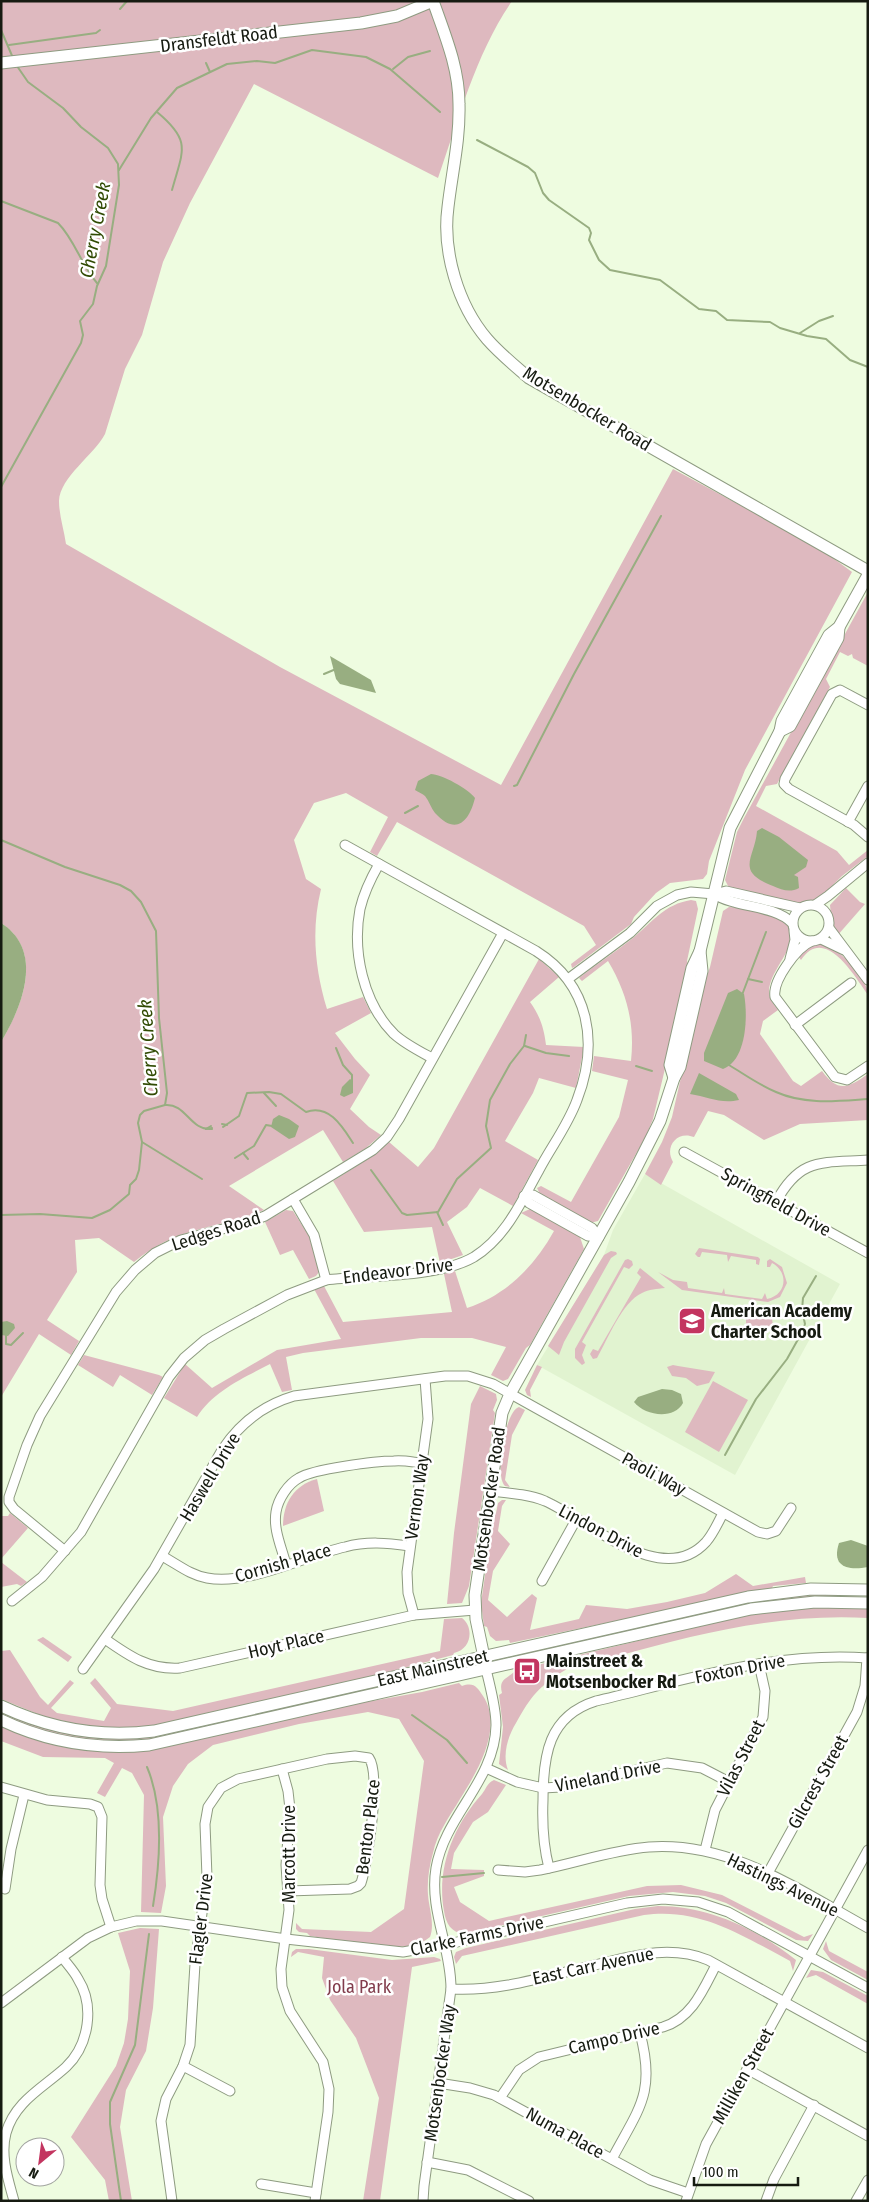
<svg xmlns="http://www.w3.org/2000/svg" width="869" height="2202" viewBox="0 0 869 2202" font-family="'Fira Sans Condensed',sans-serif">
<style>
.built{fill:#e1f3d0}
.green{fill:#deb9bf}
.water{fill:#98ae81}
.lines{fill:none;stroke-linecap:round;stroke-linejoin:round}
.stream{stroke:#98ae81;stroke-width:2}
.minor-casing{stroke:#8e9b81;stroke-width:11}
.major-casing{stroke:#8e9b81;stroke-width:13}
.minor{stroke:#fff;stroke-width:9}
.major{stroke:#fff;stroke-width:11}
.labels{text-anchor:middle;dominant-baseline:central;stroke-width:5;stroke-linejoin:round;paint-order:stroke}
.street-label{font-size:18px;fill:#161b11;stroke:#fff}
.poi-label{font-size:18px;font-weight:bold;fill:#161b11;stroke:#fff;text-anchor:start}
.park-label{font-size:18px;fill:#813c4c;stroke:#fff}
.water-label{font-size:19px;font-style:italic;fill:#314b04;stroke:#fff}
</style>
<rect width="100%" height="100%" fill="#eefce0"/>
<!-- built -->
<path class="built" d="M645,1174L840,1284L735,1475L537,1365L604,1255L613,1230Z"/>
<!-- green -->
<g class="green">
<path d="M1,1H512C476,53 459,118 438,178L254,84L190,203L163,262L142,335L125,369L105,434C94,455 60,477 59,501C59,515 64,530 66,544L280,667L501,785L673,469L818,547L852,572L745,770L709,861L707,874L703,879L670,883L656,893L634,917L631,924L574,967L572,968L571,964L596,945L584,926L397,822L377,856L370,852L388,817L346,793L314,803L294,840L306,879L321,889C311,930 315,969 327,1009L363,997L371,1013L335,1033L355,1059L370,1075L350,1109L369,1127L381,1135L366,1148L343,1162L323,1130L229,1186L264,1210C216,1230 178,1225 134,1262L99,1238L75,1240L77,1272L47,1320L79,1341L71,1355L39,1334L1,1397V1042C22,1006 45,952 1,923Z"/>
<path d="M868,592V666L853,658L852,654L848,656L840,652L826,679L830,687L777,784L766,786L756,806L837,851L849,865L868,850V856L842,876L819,899L812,903L799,906L729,888L725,880L737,832L744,818Z"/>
<path d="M846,888L860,902L865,904L837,936L832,926L830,905Z"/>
<path d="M691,900L696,901L698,909L687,961L689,968L653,1119L646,1136L598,1221L590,1223L540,1194L537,1188L541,1186L571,1202L619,1117L628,1080L592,1071L594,1056L631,1061C635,1024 627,993 608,961L582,981L579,978C597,964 615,952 633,938C652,922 665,904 691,900Z"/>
<path d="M729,907C741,907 755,911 767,915C822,929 769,963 769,992C769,999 774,1004 778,1010L763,1021L760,1034L793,1081L801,1086L822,1071C838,1093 848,1088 868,1074V1120L800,1124L764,1140L724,1115L708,1111L694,1137C677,1130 664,1147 673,1162L661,1185L645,1174L662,1142L672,1117L698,1002L710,967L723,911Z"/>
<path d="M815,943C835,942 868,977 868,995C855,977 825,924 801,960L798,956Z"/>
<path d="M539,959L559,977L530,1002C540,1016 544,1028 546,1045L584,1047L576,1088L539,1078L533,1093L505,1141L538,1160L513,1206L480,1188L467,1207L447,1222L463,1255L440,1263L432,1227L364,1232L333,1181L374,1155L389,1142L418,1167L434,1148Z"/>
<path d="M530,1209L580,1237L584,1249L530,1345L526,1348L508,1379L503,1381L491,1375L506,1347L472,1338H421L303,1353L286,1357L292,1390L282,1392L270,1364C245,1377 213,1391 197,1417L164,1398L185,1364L212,1388L277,1350L341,1339L314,1289L324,1286L343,1322L452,1312L444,1274L455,1271L467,1308C506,1295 534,1267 554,1231L521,1213Z"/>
<path d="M286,1210L293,1211L309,1236L319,1272L316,1276L309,1279L293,1250L280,1255L265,1222Z"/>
<path d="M699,1248L758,1257L760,1259L759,1265L756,1264V1260L731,1256L728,1262L727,1255L702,1252L700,1257H698L695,1254Z"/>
<path d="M611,1251L616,1252L617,1254L611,1258L564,1342L559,1355L548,1346L604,1255Z"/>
<path d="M628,1259L632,1261L633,1265L629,1269L624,1267L582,1342L586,1345L582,1355L585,1363L582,1365L575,1358V1349L625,1260Z"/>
<path d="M770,1259L782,1267L787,1283L780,1297L768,1302L682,1290L658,1272L673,1280L687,1282L688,1288L722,1293L724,1288L725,1294L762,1299L765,1293L767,1299C787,1295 789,1272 772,1263L770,1267H767V1261Z"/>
<path d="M640,1268L665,1288C657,1289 649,1289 642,1293C622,1302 608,1339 597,1358L593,1359L590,1354L593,1349L598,1351L641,1277L637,1273Z"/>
<path d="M746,1312L772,1317L773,1328L777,1329L776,1331L746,1326Z"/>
<path d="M84,1355L159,1375L163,1377L152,1395L120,1375L113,1387L78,1365Z"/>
<path d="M537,1365L542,1367L530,1390L531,1397L527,1395L525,1390Z"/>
<path d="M673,1365L678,1366L715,1372L709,1383L697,1386L686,1378L672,1376L667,1367Z"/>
<path d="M713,1381L748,1400L719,1452L685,1432Z"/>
<path d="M480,1386L496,1394L497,1400L493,1410L495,1413L469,1586L462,1603L447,1604L454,1533L471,1404Z"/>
<path d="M519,1407L525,1410L512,1435L505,1480L510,1487L505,1486C494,1476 505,1411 519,1407Z"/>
<path d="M317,1479L324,1511L283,1526C283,1503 294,1485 317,1479Z"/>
<path d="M502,1500H506L502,1506L498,1531L510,1544L493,1571L488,1600L507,1617L532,1594L537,1598L530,1630L579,1619L586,1605L627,1609L667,1602L705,1593L736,1574L753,1586L805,1577L806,1583L773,1586L772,1588L510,1643L509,1640L496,1641L490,1636L487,1627L484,1626L481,1603L494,1514L496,1513L498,1503Z"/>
<path d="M10,1513L28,1528L1,1559V1516H8Z"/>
<path d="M1,1562L27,1582L21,1586L17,1584L1,1587Z"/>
<path d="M803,1594H868V1596L841,1597L496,1661L582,1638L748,1601Z"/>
<path d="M814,1606L868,1607V1618C783,1613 699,1633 618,1656C605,1659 576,1663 567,1669C539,1686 531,1696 516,1723C508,1736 502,1755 508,1770L499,1764L503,1727L499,1695L502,1693C498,1678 508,1679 516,1670L755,1613Z"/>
<path d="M462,1618C474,1627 472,1649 454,1653L453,1655L350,1682L151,1727L99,1729L45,1717L1,1699V1651L10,1650L40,1697L48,1705L70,1680L74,1683L51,1708L57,1713L104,1721L111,1708L90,1683L95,1678L117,1704L173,1711L440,1651L444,1619Z"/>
<path d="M43,1637L72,1657L68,1662L37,1640Z"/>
<path d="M473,1664L395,1685L148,1740L100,1742L52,1734L1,1715V1711L114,1738Z"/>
<path d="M459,1683L462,1686C474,1682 477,1687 483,1696C504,1727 477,1772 460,1799C450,1816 437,1833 433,1853C429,1867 427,1881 428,1895C429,1908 435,1924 430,1937C406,1958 340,1940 310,1936L307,1933L299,1932L296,1929V1923L302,1929L371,1932L404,1909L424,1761L399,1719L368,1712L299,1724L213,1745L188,1764L173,1786L163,1817L166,1886L161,1913L141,1912L144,1795L132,1773L122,1768L105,1797L97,1793L114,1763L105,1758L43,1757L1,1741V1725L99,1750L422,1692Z"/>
<path d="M494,1780L506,1785L488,1812L473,1822L454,1853L451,1869L484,1870V1876L454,1887L460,1902L489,1921L647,1886L681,1885L722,1895L804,1937L813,1934L808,1941L796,1940L726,1903L705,1896L673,1892L629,1896L464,1934C451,1932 446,1924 444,1911C436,1868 454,1825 482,1794C486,1789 487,1783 494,1780Z"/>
<path d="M658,1906C709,1906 757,1929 796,1960L793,1971L790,1961C743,1936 700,1907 644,1915L462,1956L456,1964L454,1957L456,1952L466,1948L635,1909Z"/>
<path d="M140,1928L159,1929L153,2008L146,2051L126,2090L120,2127L132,2201H109L105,2180L71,2137L116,2066L124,2043L128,2019L130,1971L118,1933Z"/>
<path d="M826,1941L829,1951L868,1972V1980L831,1960L823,1949Z"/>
<path d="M296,1949H309L392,1960L434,1957L440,1959L441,1961L412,1967L380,2201H363L379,2098L356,2038L330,2000L322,1978L324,1957L298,1952L291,1957L292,1952Z"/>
<path d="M811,1970L823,1972L868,1996V2004L816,1975L806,1978Z"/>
</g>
<!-- water -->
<g class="water">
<path d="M330,656L371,680L376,693L340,684L336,679Z"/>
<path d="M431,774C441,774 469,789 475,798C469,822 456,836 435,813C431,808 429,801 425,796C423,794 418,792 415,790L418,781Z"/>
<path d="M762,828L779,837L808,860L806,867L794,875L798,877L799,888C790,893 782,890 773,886C734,871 755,858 757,831Z"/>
<path d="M1,923C45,951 22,1007 1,1042Z"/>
<path d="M737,989L744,994C748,1015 747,1060 723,1069L704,1061V1053L728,993Z"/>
<path d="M699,1073L736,1094L739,1100C721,1104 708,1097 690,1094Z"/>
<path d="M350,1079L353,1081V1093L344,1097L340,1095L342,1087Z"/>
<path d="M279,1115L289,1119L299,1126L295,1137L289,1139L271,1127L273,1119Z"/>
<path d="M7,1321L14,1324L15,1328L8,1336L1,1335V1322Z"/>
<path d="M662,1389L672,1390L681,1394L683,1403C674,1420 645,1416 634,1402L638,1397Z"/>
<path d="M851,1540L868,1546V1567C848,1571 831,1567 839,1543Z"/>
</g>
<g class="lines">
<!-- stream -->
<g class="stream">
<path d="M120,9L127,1"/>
<path d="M1,30L13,58"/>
<path d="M9,45L96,33L100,30"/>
<path d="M206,63L210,72"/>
<path d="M393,69L408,57L430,51"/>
<path d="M157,112C192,141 183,150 172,190"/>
<path d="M477,140L528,167L535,173L543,193L549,200L589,228L591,233L589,240L599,260L610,270L660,280L699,309L716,311L727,320L770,322L780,328L807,336L826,339L850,360L868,367"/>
<path d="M119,170L151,118L177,88L227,64L257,61L275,63L312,50L366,57L390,69L440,112"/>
<path d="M1,201L58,223C75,240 81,265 97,283"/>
<path d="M800,333L819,321L833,316"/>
<path d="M1,487L81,343L83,335L80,321L93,304L97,286L106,266L119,185L118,164L108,148L81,127L63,108L28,82L17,66"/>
<path d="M324,674L336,669"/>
<path d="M514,786L517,785L574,674L661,516"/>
<path d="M405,813L418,806"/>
<path d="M1,840L65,867L120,885L131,891L141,902L156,931L159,1018L167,1093L165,1105L144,1111L140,1115L138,1123L142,1142L139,1170L136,1179L130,1185L129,1194L110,1210L92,1218L40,1214L1,1215"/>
<path d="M748,979L762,982"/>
<path d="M742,995L766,932"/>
<path d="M525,1046L546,1053L569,1056"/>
<path d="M336,1048L343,1065L352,1075V1081"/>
<path d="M729,1065C744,1074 759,1085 776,1092C805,1105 837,1101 868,1099"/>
<path d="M636,1066L652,1071"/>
<path d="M264,1093L276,1106"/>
<path d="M165,1105C186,1103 190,1131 212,1129"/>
<path d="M222,1124L227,1125"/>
<path d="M223,1127L239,1116L247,1093L269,1092L281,1094L306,1112C329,1104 342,1126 353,1143"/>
<path d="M206,1129L211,1126"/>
<path d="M206,1129L212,1128"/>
<path d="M142,1142L202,1179"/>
<path d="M243,1153L248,1159"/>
<path d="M235,1158L254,1146L266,1125L272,1126"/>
<path d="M371,1170L402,1213L407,1215L438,1212L457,1179L491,1148L486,1126L490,1100L510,1064L524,1046L526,1035"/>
<path d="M437,1212L443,1225"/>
<path d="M6,1334V1344L11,1345L23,1333"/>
<path d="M725,1455L756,1399L787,1359L801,1334L805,1324L802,1310L803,1298L816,1276"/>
<path d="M412,1715L447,1740L467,1763"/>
<path d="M147,1767C164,1807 160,1863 153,1906"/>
<path d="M442,1877L484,1873"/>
<path d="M121,2201L110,2124V2102L135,2045L149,1934"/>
</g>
<!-- minor casing -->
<g class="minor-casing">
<g id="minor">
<path d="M868,705L840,690L832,694L785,779L784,784L789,789L854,825L868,837"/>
<path d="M848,822L868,786"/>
<path d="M379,864C371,878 364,892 360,909C352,951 363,1003 394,1034C405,1044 419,1051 432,1058"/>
<path d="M714,894C736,908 775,905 792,923"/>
<circle cx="811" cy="923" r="18"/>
<path d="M815,905L828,896L868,863"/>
<path d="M829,928L868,980"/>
<path d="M821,939L844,950"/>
<path d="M812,941C797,947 772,981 775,997L835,1077L847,1080L868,1066"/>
<path d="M790,959L795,940L794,931"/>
<path d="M568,979L630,933L657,906L677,895L691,892L714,894L726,891L800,908"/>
<path d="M795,1025L851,983"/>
<path d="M684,1152L868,1253"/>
<path d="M524,1196L529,1203L588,1236L599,1237"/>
<path d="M524,1196L533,1195L592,1228L599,1237"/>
<path d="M293,1199L314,1235L326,1280"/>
<path d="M776,1202C800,1157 822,1163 868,1160"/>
<path d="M489,1491C508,1493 528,1494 545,1501C590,1521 662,1590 706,1542C713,1534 718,1523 723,1513"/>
<path d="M65,1551L14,1509L9,1502V1497L27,1445L40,1416L116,1292L135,1270L155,1253L181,1240L249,1222L265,1216L373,1150L387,1137L399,1119L503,933"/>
<path d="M162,1556C177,1564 190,1575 207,1578C248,1586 304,1556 345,1547C367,1541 387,1543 410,1546"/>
<path d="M286,1565C282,1548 273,1530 276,1512C278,1499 288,1484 299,1478C313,1469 376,1461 394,1461C403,1460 412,1462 421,1463"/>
<path d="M542,1581L577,1518"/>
<path d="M12,1601L42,1577L81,1532L169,1377L184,1358L205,1340L224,1329L287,1295L326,1280C368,1275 438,1278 474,1257C506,1237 521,1202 539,1170C551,1147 568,1125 577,1100C599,1043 590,985 536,951L345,845"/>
<path d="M414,1615L408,1593L407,1572L428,1419L425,1379"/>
<path d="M105,1639C129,1656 149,1670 180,1668L414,1615L475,1610"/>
<path d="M83,1669L154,1569L222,1450C240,1423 263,1405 294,1396L445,1376H468L493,1384L758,1532L767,1534L776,1531L791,1508"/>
<path d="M486,1768L517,1782L543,1788L561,1787L667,1763L702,1768L729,1782"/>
<path d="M282,1769L288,1791L290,1809L286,1865L289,1910L281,1969L282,1987L290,2011L323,2062L329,2089L328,2112L315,2201"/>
<path d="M1,1787L47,1800L90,1804L98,1807L102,1817L100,1885L102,1899L111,1927"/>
<path d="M705,1850L715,1810L763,1717L765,1691L759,1664"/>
<path d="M549,1868C543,1845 542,1824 543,1800C543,1756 548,1716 596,1701C685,1680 775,1651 868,1658"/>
<path d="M498,1870L525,1872L540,1870C576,1863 612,1850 649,1847C730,1841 799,1890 868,1928"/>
<path d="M768,1873L857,1712L865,1686L867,1658"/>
<path d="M5,1889L11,1849L24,1795"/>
<path d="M451,1989C501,1992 550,1975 599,1964C636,1955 671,1945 708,1960L868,2048"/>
<path d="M1,2003L88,1938L111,1927L136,1921H162L286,1939L403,1952L453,1943L627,1903L663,1899L698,1902L728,1912L868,1988"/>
<path d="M183,2066L230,2091"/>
<path d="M747,2069L868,2136"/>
<path d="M438,2083L470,2088L494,2095L650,2180L688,2193"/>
<path d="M500,2098L519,2070L539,2057L663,2027C692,2018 703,1990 716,1965"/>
<path d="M612,2159C639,2108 656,2093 640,2033"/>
<path d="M427,2162L468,2170L529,2201"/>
<path d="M261,2184L316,2193"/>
<path d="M14,2201C8,2179 0,2156 6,2133C15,2101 43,2088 66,2067C89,2045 95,2006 78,1979C74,1971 67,1964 62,1957"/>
<path d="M172,2201L161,2121L166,2099L183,2066L190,2045L195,1964L207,1877L205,1824L208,1807L221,1788L238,1779L327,1759L355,1756L369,1758C381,1775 368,1862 361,1883L358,1886L350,1889L288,1891"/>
<path d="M423,2201L424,2186L451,1989C451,1947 429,1910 436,1868C445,1815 495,1781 496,1725C496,1707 490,1687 486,1669"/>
<path d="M686,2201L706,2144L868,1850"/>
<path d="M766,2201L774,2179L814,2105"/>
<path d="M856,2201L868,2180"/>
</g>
</g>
<!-- major casing -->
<g class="major-casing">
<g id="major">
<path d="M433,1C445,35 459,68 459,104C460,140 452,172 448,207C442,251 458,305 487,339C500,354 514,365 529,378L868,571"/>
<path d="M1,63L361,23L397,16L433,1"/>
<path d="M780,731L790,726L838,638L839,627"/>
<path d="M674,1078L670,1065L692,968L700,951L730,828L780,731L782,721L829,635L839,627L868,575"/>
<path d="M485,1662L476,1619L475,1595L502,1413L510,1394L629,1182L660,1121L674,1078L680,1067L702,971L700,951"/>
<path d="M1,1706C50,1729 100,1738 154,1731L748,1597L811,1589L868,1590"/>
<path d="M1,1720C47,1742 98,1750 149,1745L751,1609L815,1602L868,1603"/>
</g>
</g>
<!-- minor -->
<use href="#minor" class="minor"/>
<!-- major -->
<use href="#major" class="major"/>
</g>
<!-- icons -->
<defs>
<g id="school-square" transform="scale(1.4375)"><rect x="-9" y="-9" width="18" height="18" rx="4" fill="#c33560" stroke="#fff"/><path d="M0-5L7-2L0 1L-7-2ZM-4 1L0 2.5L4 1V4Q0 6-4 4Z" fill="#fff"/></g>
<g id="bus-square" transform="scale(1.4375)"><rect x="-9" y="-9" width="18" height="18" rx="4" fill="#c33560" stroke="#fff"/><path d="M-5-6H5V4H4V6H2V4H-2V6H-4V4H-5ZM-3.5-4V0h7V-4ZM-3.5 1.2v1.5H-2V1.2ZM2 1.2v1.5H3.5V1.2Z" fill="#fff"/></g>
</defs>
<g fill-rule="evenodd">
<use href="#school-square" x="692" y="1321"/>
<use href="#bus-square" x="527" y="1671"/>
</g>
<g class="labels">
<!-- street labels -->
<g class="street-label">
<text transform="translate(219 39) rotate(-7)">Dransfeldt Road</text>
<text transform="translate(587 409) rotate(31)">Motsenbocker Road</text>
<text transform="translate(776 1202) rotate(29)">Springfield Drive</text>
<text transform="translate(216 1231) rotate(-18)">Ledges Road</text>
<text transform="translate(398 1271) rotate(-7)">Endeavor Drive</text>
<text transform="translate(654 1474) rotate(29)">Paoli Way</text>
<text transform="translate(210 1477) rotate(-59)">Haswell Drive</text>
<text transform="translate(417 1497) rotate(-82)">Vernon Way</text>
<text transform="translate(489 1499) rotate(-82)">Motsenbocker Road</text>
<text transform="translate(601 1531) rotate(28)">Lindon Drive</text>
<text transform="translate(283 1563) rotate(-16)">Cornish Place</text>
<text transform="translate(286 1644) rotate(-13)">Hoyt Place</text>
<text transform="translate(433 1668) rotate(-13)">East Mainstreet</text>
<text transform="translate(740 1669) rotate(-11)">Foxton Drive</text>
<text transform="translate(741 1758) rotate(-63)">Vilas Street</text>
<text transform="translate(608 1776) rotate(-11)">Vineland Drive</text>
<text transform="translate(818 1782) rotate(-61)">Gilcrest Street</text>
<text transform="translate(368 1827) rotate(-83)">Benton Place</text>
<text transform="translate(289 1854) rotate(-90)">Marcott Drive</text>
<text transform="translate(783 1885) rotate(26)">Hastings Avenue</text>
<text transform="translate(201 1919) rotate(-83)">Flagler Drive</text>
<text transform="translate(477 1936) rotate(-12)">Clarke Farms Drive</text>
<text transform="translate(593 1966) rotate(-12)">East Carr Avenue</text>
<text transform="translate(614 2038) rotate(-13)">Campo Drive</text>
<text transform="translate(440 2073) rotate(-82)">Motsenbocker Way</text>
<text transform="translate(743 2076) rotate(-61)">Milliken Street</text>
<text transform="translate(565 2133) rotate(29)">Numa Place</text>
</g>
<!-- poi labels -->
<g class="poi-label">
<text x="711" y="1311">American Academy<tspan x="711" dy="21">Charter School</tspan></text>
<text x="546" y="1661">Mainstreet &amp;<tspan x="546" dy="21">Motsenbocker Rd</tspan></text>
</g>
<!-- park labels -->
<g class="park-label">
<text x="359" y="1987">Jola Park</text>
</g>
<!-- water labels -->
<g class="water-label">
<text transform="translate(95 230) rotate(-79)">Cherry Creek</text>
<text transform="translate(148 1048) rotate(-94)">Cherry Creek</text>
</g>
</g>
<!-- border -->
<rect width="869" height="2202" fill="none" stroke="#161b11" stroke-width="5"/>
<!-- north arrow -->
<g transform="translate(40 2162) rotate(209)"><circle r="24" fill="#ffffff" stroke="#a2a4a0"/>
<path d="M0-4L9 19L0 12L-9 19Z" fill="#c33560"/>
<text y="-8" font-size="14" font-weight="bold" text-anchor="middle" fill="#161b11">N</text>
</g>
<!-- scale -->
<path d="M694 2177v8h104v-8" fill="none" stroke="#161b11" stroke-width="2.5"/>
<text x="702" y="2177" font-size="15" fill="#161b11" stroke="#ffffff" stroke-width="4" paint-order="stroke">100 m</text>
</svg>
